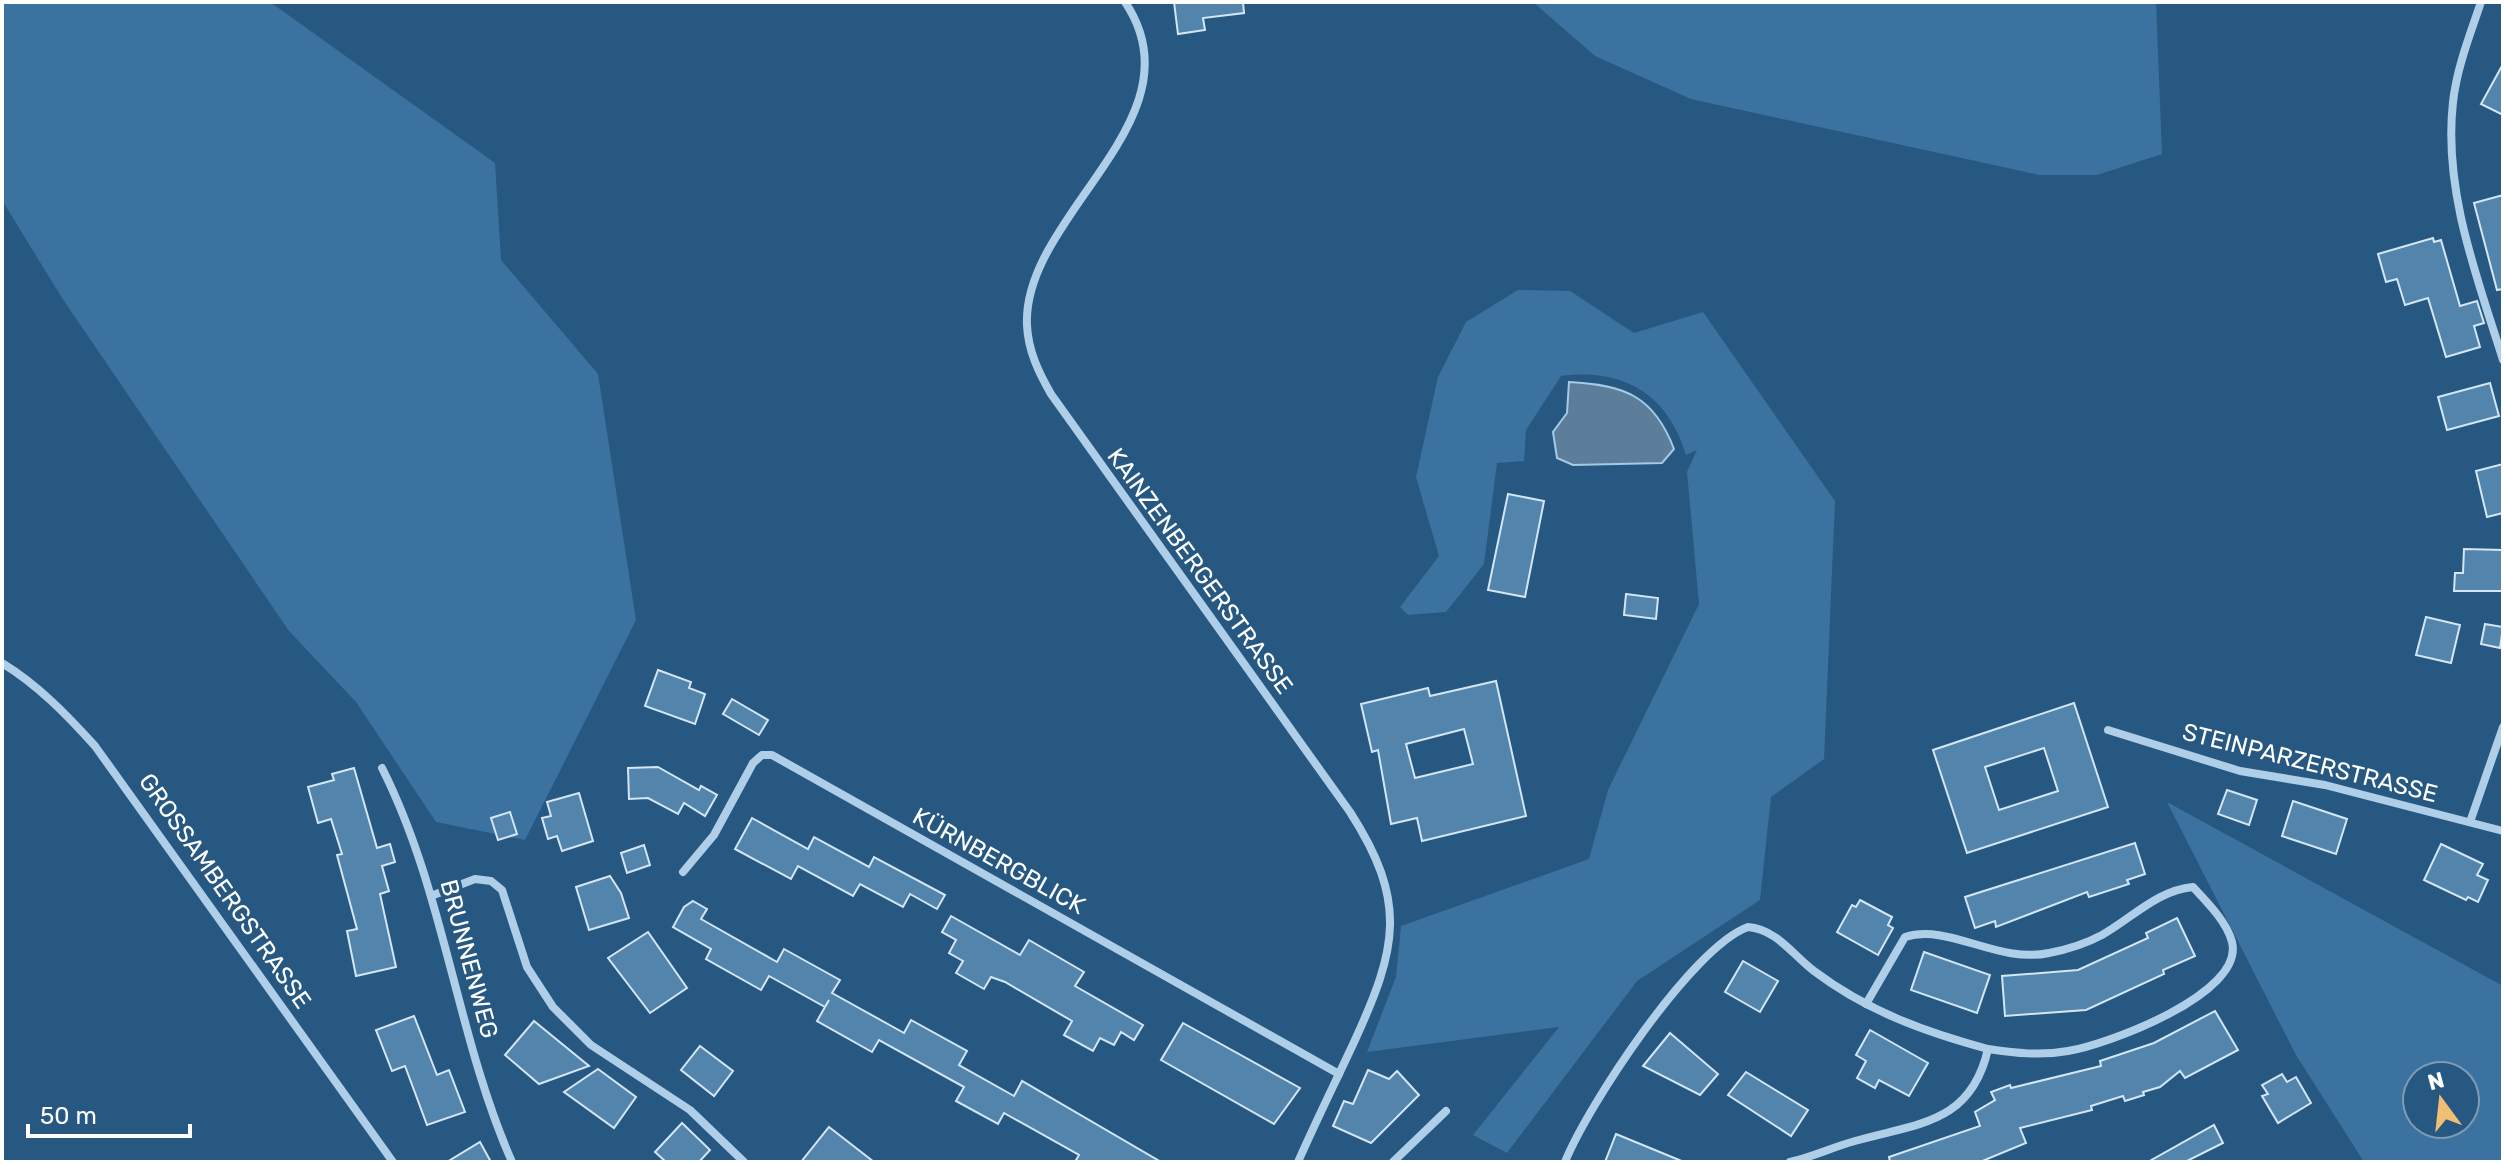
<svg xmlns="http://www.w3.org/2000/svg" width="2505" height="1164" viewBox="0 0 2505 1164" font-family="Rubik,sans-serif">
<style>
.green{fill:#3c729f;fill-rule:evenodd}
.water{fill:#5c7e9b;stroke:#a4cae7;stroke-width:2}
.building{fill:#5384ac;stroke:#d3e6f5;stroke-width:2;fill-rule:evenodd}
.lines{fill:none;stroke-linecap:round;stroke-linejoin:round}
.minor{stroke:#afcee7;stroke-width:8}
.labels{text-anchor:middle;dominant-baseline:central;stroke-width:7;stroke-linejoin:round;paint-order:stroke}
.street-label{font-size:24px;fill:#fff;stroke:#275882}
</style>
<rect width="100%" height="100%" fill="#275882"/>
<!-- green -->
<g class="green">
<path d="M2,2H270L495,163L501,260L598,374L636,620L525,840L436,822L356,702L289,631L62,298L2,200Z"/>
<path d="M1533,2H2156L2162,154L2097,175H2040L1691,99L1595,56Z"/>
<path d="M1518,290L1570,291L1634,333L1703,312L1835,501L1824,759L1771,797L1760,900L1637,981L1507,1153L1473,1135L1559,1027L1367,1052L1396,977L1401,926L1589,859L1608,790L1699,604L1687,472L1697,450L1686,455C1668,394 1623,368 1561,376L1526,430L1524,461L1497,463L1484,564L1446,612L1408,615L1400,607L1439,556L1416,477L1438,377L1466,322Z"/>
<path d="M2167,802L2503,986V1162H2364L2296,1055ZM2465,1076V1124H2417V1076Z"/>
</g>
<!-- water -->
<path class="water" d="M1569,382C1625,385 1654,396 1674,449L1662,463L1573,465L1557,458L1553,432L1567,413Z"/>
<!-- building -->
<g class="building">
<path d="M1174,2H1243L1244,13L1203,18L1205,30L1178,34Z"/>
<path d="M2503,64V115L2481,104Z"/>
<path d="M2503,195V289L2497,290L2474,203Z"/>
<path d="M2433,238L2434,242L2441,240L2460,306L2477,301L2484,323L2474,326L2480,347L2446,357L2428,298L2405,305L2397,279L2386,282L2378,254Z"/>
<path d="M2490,383L2499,416L2447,430L2438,397Z"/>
<path d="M2503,464V513L2487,517L2476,471Z"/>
<path d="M1508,494L1544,501L1525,597L1488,590Z"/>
<path d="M2464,549L2503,550V591H2454L2455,573H2463Z"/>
<path d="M1626,594L1658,598L1656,619L1624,615Z"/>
<path d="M2426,617L2460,625L2451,663L2416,655Z"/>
<path d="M2485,624L2503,627L2500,648L2481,644Z"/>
<path d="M658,670L691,682L689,688L705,694L695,724L645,706Z"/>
<path d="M1496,681L1526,816L1422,841L1417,818L1391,824L1378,750L1372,752L1361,704L1428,688L1430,696ZM1464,729L1473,764L1415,778L1406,744Z"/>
<path d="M732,699L768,720L759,735L723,714Z"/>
<path d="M2074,703L2108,807L1967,853L1933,750ZM2044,748L2058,791L1999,810L1985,767Z"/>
<path d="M658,767L699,790L701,786L717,795L705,816L684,803L678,814L648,798L629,799L628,768Z"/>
<path d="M354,768L377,848L390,844L395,862L382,866L389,891L380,894L396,967L356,976L347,931L357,929L337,855L342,854L331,819L318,823L308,787L334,780L332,774Z"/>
<path d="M2227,790L2257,800L2249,825L2218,814Z"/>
<path d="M579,793L593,841L562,851L557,836L548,839L542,818L551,816L547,802Z"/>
<path d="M2293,801L2347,819L2336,854L2282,836Z"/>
<path d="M510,812L517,834L498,840L491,818Z"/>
<path d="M752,818L808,849L814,837L869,867L874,857L945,895L937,909L910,894L903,907L860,884L853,896L798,866L791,879L735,849Z"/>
<path d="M2135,843L2145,874L2127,880L2129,884L2089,897L2087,892L1996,927L1995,921L1975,928L1965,897Z"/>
<path d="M2441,844L2483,864L2477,875L2488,880L2478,902L2468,897L2466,900L2424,880Z"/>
<path d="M644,845L650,865L627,873L621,853Z"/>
<path d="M610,876L621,893L629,918L589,930L576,887Z"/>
<path d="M1860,900L1892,917L1888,925L1893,928L1878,955L1837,932L1852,905L1856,907Z"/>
<path d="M693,901L707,909L701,919L777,962L784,949L840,980L832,993L904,1033L911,1020L967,1051L959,1065L1014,1096L1022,1081L1161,1162H1075L1079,1155L1004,1113L998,1124L956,1101L964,1087L879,1040L872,1052L817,1021L829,1000L825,1007L769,976L761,990L706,959L711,949L673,927L684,907Z"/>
<path d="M951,916L1020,955L1029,940L1084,972L1075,986L1143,1025L1134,1040L1121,1032L1114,1045L1100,1038L1093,1051L1064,1035L1072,1021L1005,982L991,977L984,989L956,973L963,961L949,953L956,940L942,932Z"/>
<path d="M2177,918L2195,956L2163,970L2164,974L2086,1010L2005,1016L2002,976L2078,970L2148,938L2146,933Z"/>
<path d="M648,932L687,988L650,1013L608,958Z"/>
<path d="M1924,952L1990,975L1977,1013L1911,990Z"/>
<path d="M1743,961L1778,981L1760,1012L1725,992Z"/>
<path d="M2215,1011L2238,1050L2185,1078L2180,1071L2160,1087L2143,1092L2144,1095L2125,1101L2123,1096L2091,1106L2092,1110L2020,1128L2026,1143L1980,1162H1890L1889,1157L1980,1126L1975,1112L1995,1100L1991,1092L2010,1085L2011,1088L2101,1066L2100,1061L2154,1043Z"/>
<path d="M414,1016L437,1075L449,1070L465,1112L427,1125L405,1066L392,1071L376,1030Z"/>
<path d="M534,1021L589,1066L539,1084L505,1055Z"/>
<path d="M1183,1023L1300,1088L1274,1124L1161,1060Z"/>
<path d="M1870,1030L1928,1063L1909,1096L1879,1080L1875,1088L1857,1078L1866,1061L1856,1055Z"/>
<path d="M1670,1033L1718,1074L1700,1095L1643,1066Z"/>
<path d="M700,1046L733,1071L714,1096L681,1070Z"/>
<path d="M598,1069L636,1097L614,1128L564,1092Z"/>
<path d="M1368,1070L1389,1079L1397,1071L1419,1095L1371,1143L1333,1126L1344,1101L1353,1104Z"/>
<path d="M1746,1072L1808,1110L1791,1136L1728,1095Z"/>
<path d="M2282,1074L2287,1082L2296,1077L2311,1103L2278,1123L2262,1096L2268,1094L2262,1085Z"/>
<path d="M682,1123L710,1150L699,1162H666L655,1152Z"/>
<path d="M2214,1125L2223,1143L2185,1162H2148Z"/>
<path d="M829,1127L874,1162H801Z"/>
<path d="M1616,1134L1684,1162H1605Z"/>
<path d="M480,1142L491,1162H447Z"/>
</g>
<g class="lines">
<!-- minor -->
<g class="minor">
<path d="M1125,2C1204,119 1022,215 1027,325C1028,351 1039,373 1051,394L1350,812C1408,902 1397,948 1355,1040C1336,1081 1316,1121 1298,1162"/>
<path d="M2481,2C2470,35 2457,67 2453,102C2443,190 2477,277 2503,360"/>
<path d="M2,663C38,685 67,715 95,746L393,1162"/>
<path d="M2108,730L2240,771L2325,785L2503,831"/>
<path d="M382,768C445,893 456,1035 512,1162"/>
<path d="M2470,822L2503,727"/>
<path d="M683,872L714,835L753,763L762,755H772L1339,1074"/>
<path d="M431,896L475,879L491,881L502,890L527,967L553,1007L591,1045L690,1110L744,1162"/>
<path d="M1866,1004L1905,937C1949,923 1997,964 2049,953C2065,950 2087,943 2102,935C2132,918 2158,890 2193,887C2207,902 2227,922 2232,942C2245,994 2106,1045 2068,1051C2040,1056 2016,1053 1988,1049"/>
<path d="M1393,1162L1446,1111"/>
<path d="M1565,1162C1588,1105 1692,947 1748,927C1776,929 1793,955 1814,971C1867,1011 1925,1032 1988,1049C1971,1124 1918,1123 1855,1141C1833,1147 1812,1157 1790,1162"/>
</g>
</g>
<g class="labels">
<!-- street labels -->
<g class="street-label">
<text transform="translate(1200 571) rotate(54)">KAINZENBERGERSTRASSE</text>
<text transform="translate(2310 763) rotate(14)">STEINPARZERSTRASSE</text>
<text transform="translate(999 861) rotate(29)">KÜRNBERGBLICK</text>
<text transform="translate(225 891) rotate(55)">GROSSAMBERGSTRASSE</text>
<text transform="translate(469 959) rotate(75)">BRUNNENWEG</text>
</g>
</g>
<!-- border -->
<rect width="2505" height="1164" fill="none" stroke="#ffffff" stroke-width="8"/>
<!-- north arrow -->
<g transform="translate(2441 1100) rotate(345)"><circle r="38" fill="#275882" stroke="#7d9bb4" stroke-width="2"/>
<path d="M0-6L14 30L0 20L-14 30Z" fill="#efbf75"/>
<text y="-12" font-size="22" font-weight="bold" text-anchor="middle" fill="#ffffff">N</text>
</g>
<!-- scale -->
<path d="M28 1124v12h162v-12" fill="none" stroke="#ffffff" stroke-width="4"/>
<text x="40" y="1124" font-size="24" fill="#ffffff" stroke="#275882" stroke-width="6" paint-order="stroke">50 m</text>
</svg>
